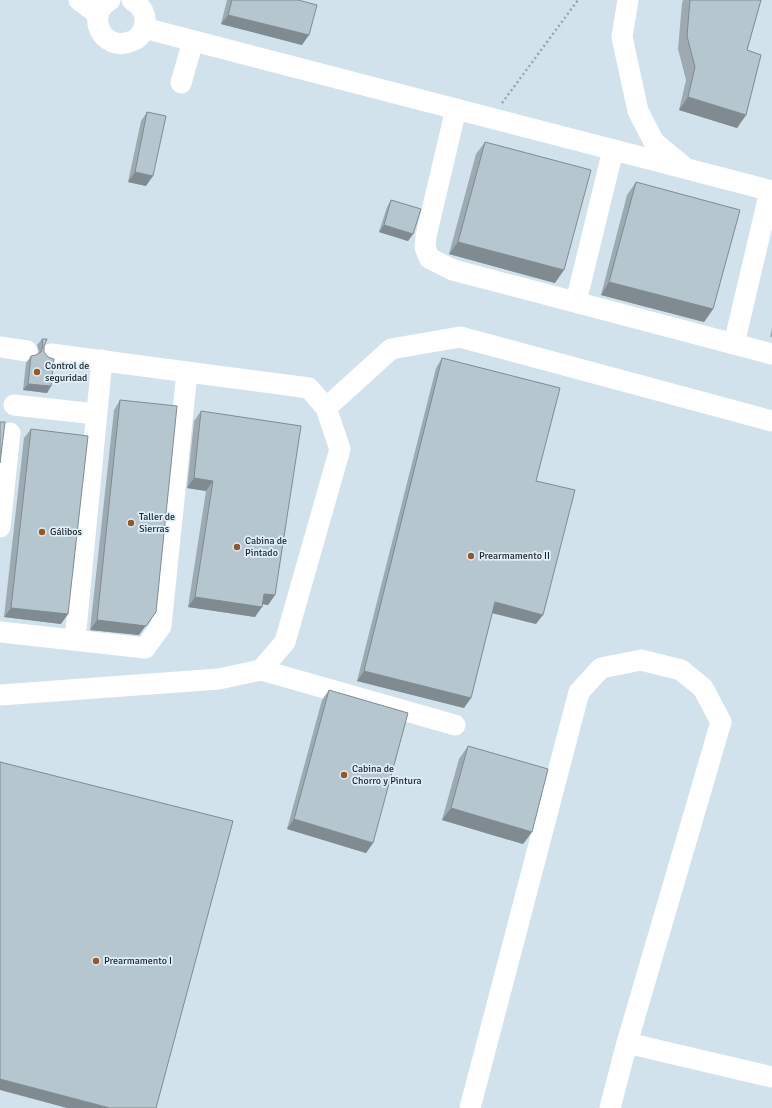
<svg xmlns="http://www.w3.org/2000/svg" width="772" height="1108" viewBox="0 0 772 1108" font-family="Signika,sans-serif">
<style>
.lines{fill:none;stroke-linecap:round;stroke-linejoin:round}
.path{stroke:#96a4ab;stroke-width:2.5;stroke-dasharray:2 3;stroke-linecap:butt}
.minor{stroke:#fff;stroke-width:21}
.wall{fill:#9daab2}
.shaded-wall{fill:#7f8b91}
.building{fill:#b6c6cf;stroke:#7f8b91}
.poi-dot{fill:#995725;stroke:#dfeff9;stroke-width:1.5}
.labels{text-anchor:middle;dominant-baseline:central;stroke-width:3.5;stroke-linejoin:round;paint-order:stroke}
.poi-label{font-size:10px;fill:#1e2427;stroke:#dfeff9;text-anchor:start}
</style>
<rect width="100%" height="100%" fill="#d1e2ec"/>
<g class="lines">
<!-- path -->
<path class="path" d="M502,103L578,0"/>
<!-- minor -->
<g class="minor">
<path d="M79,0L98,14"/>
<path d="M110,0C84,14 103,54 132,41C140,38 144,31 145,22C146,13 140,5 132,0"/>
<path d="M628,0L622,37L638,111L654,142L682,165"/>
<path d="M144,28L772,191"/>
<path d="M181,83L193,41"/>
<path d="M456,109L426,236L425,247L429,258L453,270L772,354"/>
<path d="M576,302L613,150"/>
<path d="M734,344L770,191"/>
<path d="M0,347L27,351"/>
<path d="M51,354L309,388L326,408L391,349L460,337L772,421"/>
<path d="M14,405L96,414"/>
<path d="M0,527L10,433"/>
<path d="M0,632L145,648L161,626L187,372"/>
<path d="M75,640L102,360"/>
<path d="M261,670L455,725"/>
<path d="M0,695L219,679L261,670L285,642L340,449L326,408"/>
<path d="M627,1043L772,1077"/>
<path d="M470,1108L579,692L601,668L641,660L681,670L703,688L721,722L627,1043L610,1108"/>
</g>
</g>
<!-- wall -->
<g class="wall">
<path d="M227,0H298L302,45L221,24Z"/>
<path d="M683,0H761L747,50L746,115L737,128L679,110L686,80L678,49L682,3Z"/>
<path d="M147,112L146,186L128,182L141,121Z"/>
<path d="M485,142L555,283L449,254L476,154Z"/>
<path d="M636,182L713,309L704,322L601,295L627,195Z"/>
<path d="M391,200L413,234L408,241L379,232L387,207Z"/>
<path d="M772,328V337H770Z"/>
<path d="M42,339L44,346V352L51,386L47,393L23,390L26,363L31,356L36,355L38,354L39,352L37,345Z"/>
<path d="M442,358L536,624L492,613L464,708L357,681L436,368Z"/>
<path d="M120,400L139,635L90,630L114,410Z"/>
<path d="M201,411L275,595L268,605L262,604L255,617L188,607L206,491L187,488L194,421Z"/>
<path d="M31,429L61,624L4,617L24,438Z"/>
<path d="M329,690L373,843L366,853L287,829L322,700Z"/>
<path d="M468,746L532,832L523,844L442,820L459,759Z"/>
</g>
<!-- shaded-wall -->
<g class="shaded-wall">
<path d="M228,15L309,35L302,45L221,24Z"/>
<path d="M688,97L746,115L737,128L679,110Z"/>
<path d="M135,172L153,176L146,186L128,182Z"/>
<path d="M384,225L413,234L408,241L379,232Z"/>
<path d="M458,242L564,270L555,283L449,254Z"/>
<path d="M609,282L713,309L704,322L601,295Z"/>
<path d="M28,384L51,386L47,393L23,390Z"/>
<path d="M194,478L213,481L206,491L187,488Z"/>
<path d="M264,594L275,595L268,605L257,603Z"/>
<path d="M195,597L262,607L255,617L188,607Z"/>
<path d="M495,602L543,615L536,624L488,612Z"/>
<path d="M11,608L68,614L61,624L4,617Z"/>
<path d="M156,612L139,635L90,630L97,620Z"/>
<path d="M364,671L471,698L464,708L357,681Z"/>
<path d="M451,808L532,832L523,844L442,820Z"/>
<path d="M294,819L373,843L366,853L287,829Z"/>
<path d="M0,1079L110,1108H67L0,1090Z"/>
</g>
<!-- building -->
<g class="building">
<path d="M232,0H298L317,5L309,35L228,15Z"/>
<path d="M690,0H761L747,50L761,55L746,115L688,97L695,67L687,36Z"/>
<path d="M147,112L166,116L153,176L135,172Z"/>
<path d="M485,142L591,170L564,270L458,242Z"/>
<path d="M636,182L740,210L713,309L609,282Z"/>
<path d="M391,200L421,209L413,234L384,225Z"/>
<path d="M42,339H47L44,346V352L48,357L54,359L51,386L28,384L31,356L36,355L41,352L43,346Z"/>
<path d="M442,358L560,388L536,481L575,490L543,615L495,602L471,698L364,671Z"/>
<path d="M120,400L177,406L156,612L146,626L97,620Z"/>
<path d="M201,411L301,426L275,595L264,594L262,607L195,597L213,481L194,478Z"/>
<path d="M0,422H5L0,463Z"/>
<path d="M31,429L88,436L68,614L11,608Z"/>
<path d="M329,690L408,713L373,843L294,819Z"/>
<path d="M468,746L548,769L532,832L451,808Z"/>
<path d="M0,762L233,821L156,1108H110L0,1079Z"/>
</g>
<!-- markers -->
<g class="poi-dot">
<circle cx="37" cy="372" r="4"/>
<circle cx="131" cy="523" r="4"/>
<circle cx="42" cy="532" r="4"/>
<circle cx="237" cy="547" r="4"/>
<circle cx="471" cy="556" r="4"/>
<circle cx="344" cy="775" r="4"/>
<circle cx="96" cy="961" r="4"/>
</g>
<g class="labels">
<!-- poi labels -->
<g class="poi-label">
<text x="45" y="366">Control de<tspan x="45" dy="12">seguridad</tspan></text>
<text x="139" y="517">Taller de<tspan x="139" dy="12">Sierras</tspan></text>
<text x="50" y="532">Gálibos</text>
<text x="245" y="541">Cabina de<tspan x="245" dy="12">Pintado</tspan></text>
<text x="479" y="556">Prearmamento II</text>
<text x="352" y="769">Cabina de<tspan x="352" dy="12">Chorro y Pintura</tspan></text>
<text x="104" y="961">Prearmamento I</text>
</g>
</g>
</svg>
